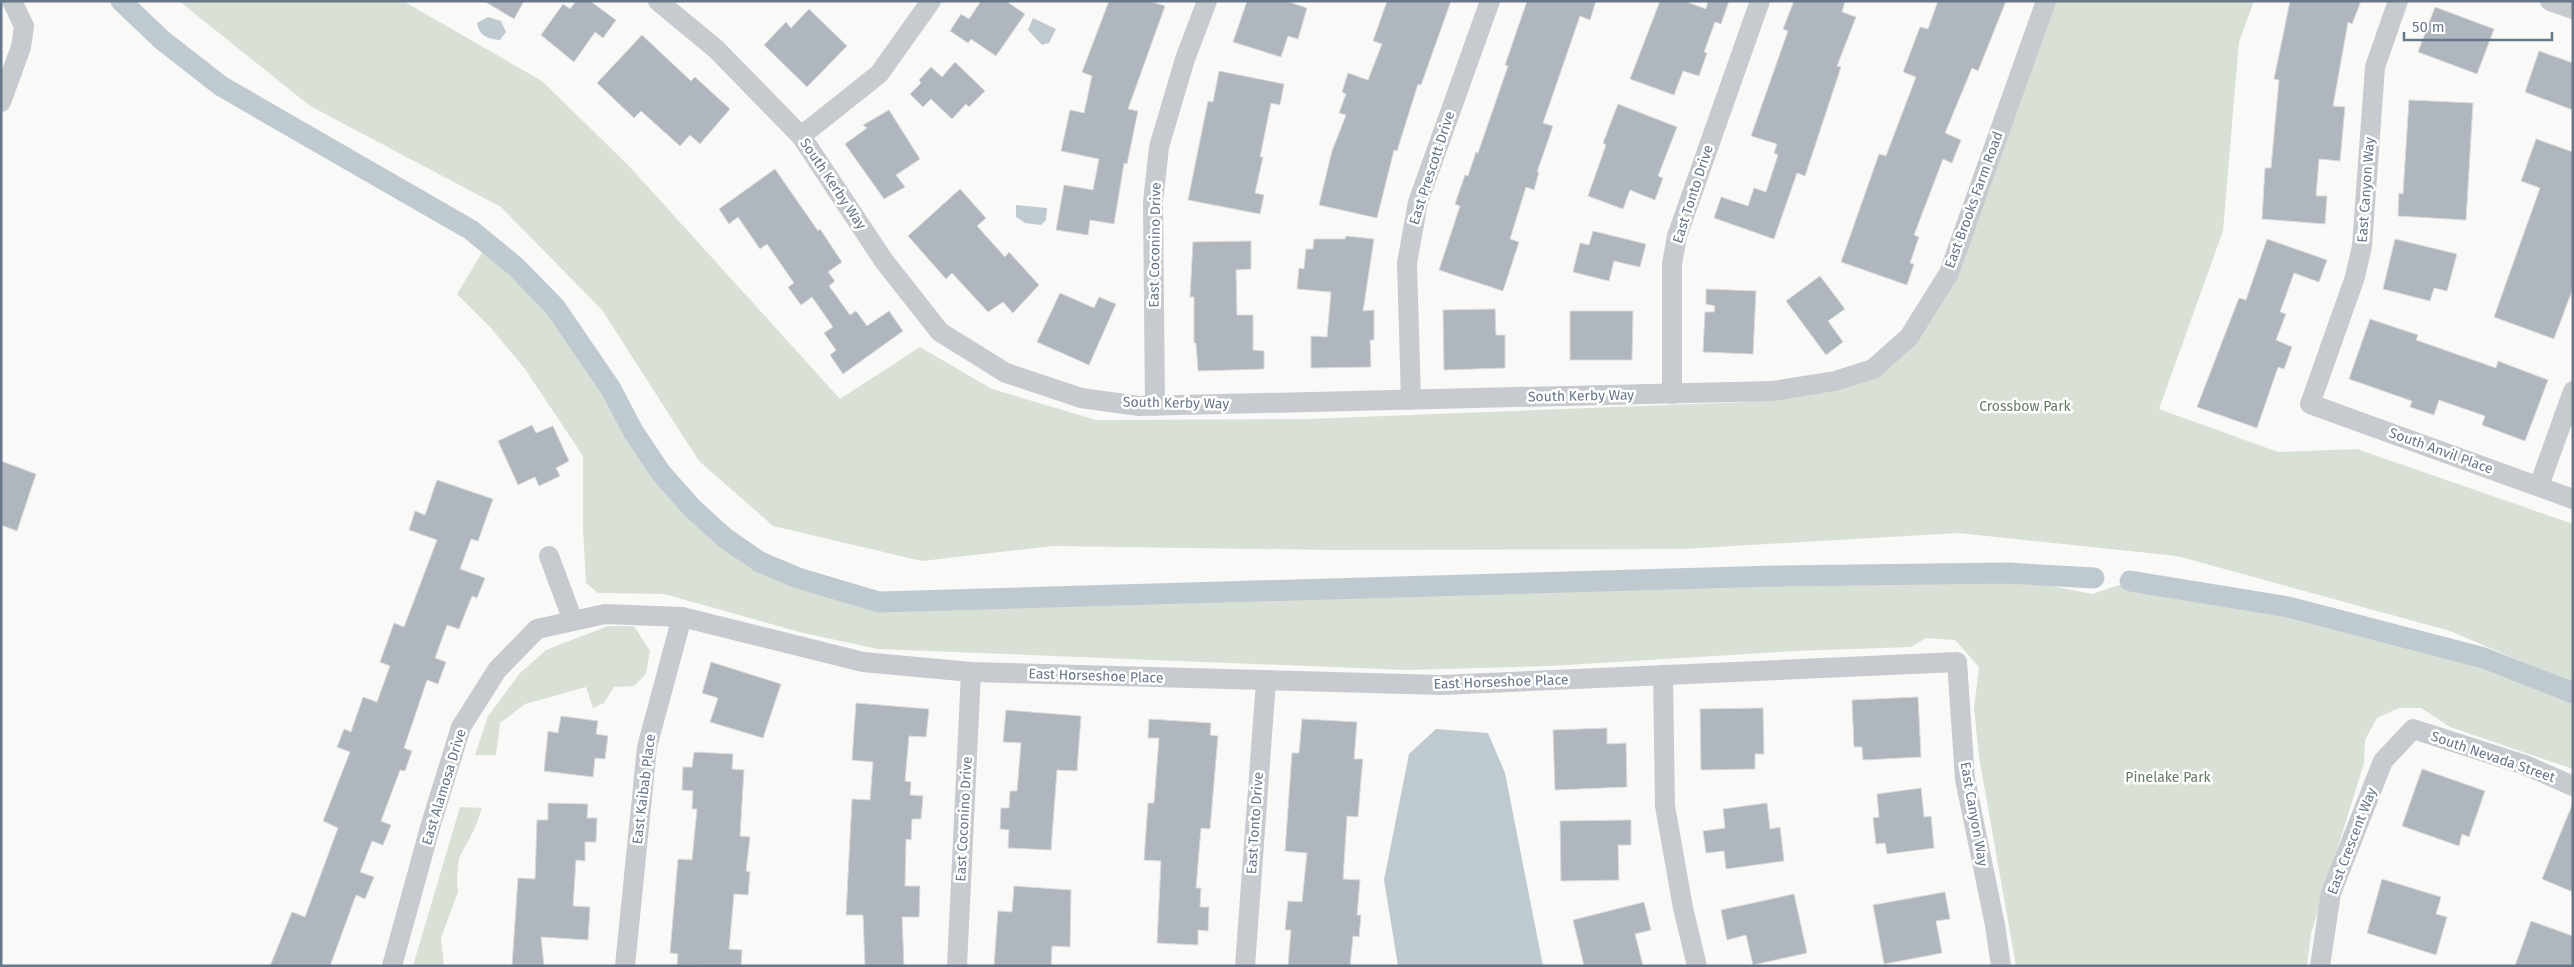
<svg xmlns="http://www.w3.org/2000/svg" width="2574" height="967" viewBox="0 0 2574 967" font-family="'Fira Sans',sans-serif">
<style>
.green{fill:#d9e0d6}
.water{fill:#bfcad0}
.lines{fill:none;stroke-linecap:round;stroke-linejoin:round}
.canal{stroke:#bfcad0;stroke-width:21}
.building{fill:#afb6be;stroke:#dbdbd9}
.minor{stroke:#c7cacf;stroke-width:20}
.labels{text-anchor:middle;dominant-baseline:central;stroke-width:5;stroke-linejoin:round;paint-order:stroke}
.street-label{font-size:14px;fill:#67778a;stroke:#fff}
.park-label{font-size:14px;fill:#657b62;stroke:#fff}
</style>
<rect width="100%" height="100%" fill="#f9faf7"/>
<!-- green -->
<g class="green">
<path d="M179,1H403L542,81L629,166L840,399L920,347L992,389L1096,420L1308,419L1745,402L1877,378L1946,291L2055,1H2254L2239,42L2223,231L2159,409L2278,452L2357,449L2573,524V683L2450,631L2177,556L1958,533L1683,549L1333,550L1053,546L922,561L773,526L699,461L602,310L501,207L310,106Z"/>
<path d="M486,246C532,285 563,320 594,371C610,397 622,426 640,450C697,531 774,589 874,603C897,606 923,604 946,604L1927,578H2014L2092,594L2119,585C2274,605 2429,638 2573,700V769L2450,727L2421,708H2399L2377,718L2365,740L2364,763L2311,934L2307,966H2016L1979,757L1974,708L1979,667L1955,640L1926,638L1911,647L1795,651L1551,666L1406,670L878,649L803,633L664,594L598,593L586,583L583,530V456L525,369L490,327L457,294Z"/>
<path d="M608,626H634L650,651L646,674L634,686L614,687L604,703L593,708L586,687L525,704L500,723L496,755H475L488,716L520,673L546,650Z"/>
<path d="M460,807L482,808L475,828L459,858L457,880L458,892L441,938L444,966H413Z"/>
</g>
<!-- water -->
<g class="water">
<path d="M488,17L501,21L506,32L500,40C488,39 479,36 477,23Z"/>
<path d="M1033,18L1056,29L1049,43L1042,45L1028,30Z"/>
<path d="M1016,205L1047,208L1046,220L1041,225L1025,223L1016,217Z"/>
<path d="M1436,729L1488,733L1505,773L1543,966H1398L1384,880L1409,754Z"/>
</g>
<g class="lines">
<!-- canal -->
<g class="canal">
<path d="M121,1L162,40L221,86L471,230L516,267L555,307L611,389L633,431L661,473L692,508L725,538L760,562L798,578L879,602L1774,576L2007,573L2094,578"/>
<path d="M2130,581L2288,607L2484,658L2573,693"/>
</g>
</g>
<!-- building -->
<g class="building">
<path d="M484,1H524L514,19Z"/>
<path d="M576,1H590L616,20L603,38L595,32L574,62L541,35L563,4L570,9Z"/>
<path d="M981,1H1006L1025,14L996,56L971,39L968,43L950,31L961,14L969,19Z"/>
<path d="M1109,1H1149L1165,6L1128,109L1138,111L1127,164L1124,163L1114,224L1090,220L1088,235L1056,230L1064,185L1093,190L1099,159L1061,151L1070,110L1084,113L1092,76L1082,72Z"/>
<path d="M1247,1H1286L1307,8L1298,39L1288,36L1281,57L1233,42Z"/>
<path d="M1387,1H1451L1421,85L1418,84L1397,151L1394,150L1377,218L1319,205L1332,151L1346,115L1339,113L1346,94L1342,92L1348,73L1368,80L1382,44L1373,41Z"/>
<path d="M1527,1H1596L1590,20L1580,16L1543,123L1553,126L1537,172H1539L1534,190L1526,187L1510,239L1519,242L1503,291L1439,270L1460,206L1455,204L1465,175L1468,176L1476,152L1478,153L1508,66L1505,65Z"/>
<path d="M1660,1H1684L1706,9L1708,1H1729L1721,24L1715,22L1704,52L1707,53L1699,76L1683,71L1674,95L1630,79Z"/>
<path d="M1794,1H1845L1842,12L1856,17L1837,66L1841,67L1805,176L1797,173L1774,239L1714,218L1721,197L1748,206L1754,188L1766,192L1778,155L1774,153L1777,144L1751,136L1788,31L1783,29Z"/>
<path d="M1938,1H2006L1978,71L1972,68L1945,133L1961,140L1952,163L1943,159L1914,235L1919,237L1910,263L1914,264L1907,285L1841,262L1879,154L1886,156L1916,77L1903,72L1920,27L1928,29Z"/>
<path d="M2290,1H2361L2352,24L2348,22L2333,106L2345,107L2340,161L2319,159L2316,196H2327L2325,224L2262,219L2265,168H2271L2279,80L2274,79Z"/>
<path d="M2435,7L2494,29L2477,74L2418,52Z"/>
<path d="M809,9L847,46L807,87L764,45L786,22L791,28Z"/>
<path d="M642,35L691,81L695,77L730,109L700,144L690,135L680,146L641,111L634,118L597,83Z"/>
<path d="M2539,51L2573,63V110L2525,92Z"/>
<path d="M955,62L985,91L969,107L966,104L952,119L931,99L923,107L910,94L921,83L919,80L931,67L942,77Z"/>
<path d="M1219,71L1284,84L1280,105L1271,103L1260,157H1263L1255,193L1264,195L1260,214L1188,200L1208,101L1213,102Z"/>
<path d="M2409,100L2473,103L2466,220L2398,216L2399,193L2403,194Z"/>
<path d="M1618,104L1677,127L1658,176L1663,178L1655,200L1630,190L1623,209L1588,196L1606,145L1603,143Z"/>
<path d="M889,110L920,159L896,175L905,187L884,199L845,144L867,128L863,125Z"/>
<path d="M2536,139L2573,152V288L2554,339L2494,317L2540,188L2521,181Z"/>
<path d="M775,169L818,231L820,229L842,262L828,272L835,281L829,286L850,315L856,311L867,326L889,311L903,331L843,374L830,355L836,350L824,333L833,327L812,297L801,305L788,287L794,283L767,244L760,249L738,217L729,224L719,209Z"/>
<path d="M960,189L986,218L977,226L1005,257L1009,252L1039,285L1013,313L1003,302L988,312L952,273L946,279L908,236Z"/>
<path d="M1593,231L1646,244L1640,267L1614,261L1609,281L1573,272L1580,243L1589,245Z"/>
<path d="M1346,236L1374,239L1363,311L1374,310V340H1370L1371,367L1311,368V336L1327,337L1331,292L1297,289L1299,268L1304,269L1306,249H1313L1314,239H1345Z"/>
<path d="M2267,239L2327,260L2319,282L2294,273L2280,312L2286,314L2276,340L2292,347L2284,369L2278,367L2257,428L2197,407L2239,298L2246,300Z"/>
<path d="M2395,239L2457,254L2447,291L2434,288L2430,301L2383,289Z"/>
<path d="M1251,241V269L1236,270L1237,315H1253V350L1264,351V369L1198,371L1196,343H1194V297H1190L1193,242Z"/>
<path d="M1820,276L1845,309L1828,321L1843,342L1826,355L1786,301Z"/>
<path d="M1706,289L1756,291L1753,354L1703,352L1705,312H1714L1715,306L1706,304Z"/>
<path d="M1060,293L1094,308L1099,297L1116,304L1089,365L1037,342Z"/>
<path d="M1495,309L1496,335H1505V368L1444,370L1443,310Z"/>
<path d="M1570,311H1633L1632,360H1570Z"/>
<path d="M2370,319L2418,335L2416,340L2496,368L2498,361L2548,380L2525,441L2482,425L2485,416L2439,400L2434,415L2410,407L2412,401L2349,379Z"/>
<path d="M532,425L536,433L553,426L569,461L556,468L560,476L539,486L535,477L518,485L498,441Z"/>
<path d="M1,461L36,474L17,531L1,525Z"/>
<path d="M437,480L493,499L478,541L471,539L460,569L485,578L477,598L472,596L459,629L447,625L435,658L446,662L438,684L427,680L404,748L412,751L405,771L400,770L381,821L391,825L383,845L372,841L360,872L374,877L365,899L356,895L330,966H270L292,912L305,917L338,828L323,821L350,752L337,747L344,729L351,732L363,697L377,702L390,666L380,662L394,623L404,627L437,540L409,530L415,511L425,515Z"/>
<path d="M711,662L781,684L763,738L710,722L718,698L702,693Z"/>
<path d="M1918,697L1921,757L1863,760L1862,747H1854L1852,700Z"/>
<path d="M856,703L929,709L926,737L909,736L905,781L911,782L910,795L923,796L921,819H912L911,840L906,839L905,886H920L919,917H902L904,966H865L863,915H846L852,799L870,800L873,762L852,760Z"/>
<path d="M1763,708L1764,754H1755V769L1701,770L1700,709Z"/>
<path d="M1006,710L1081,716L1077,771L1057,770L1051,850L1008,848L1009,830L1000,829L1001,808H1009L1010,791H1017L1021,743L1003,742Z"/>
<path d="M561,716L598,721L596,734L608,736L605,759L595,758L593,777L544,771L548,731L558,733Z"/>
<path d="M1149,719L1211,723L1210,735L1218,736L1210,829L1201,828L1196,888H1201L1200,907H1209L1208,931L1198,930V945L1157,943L1161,861L1144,860L1148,803H1154L1159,738H1148Z"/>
<path d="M1302,719L1357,722L1354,759H1363L1361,779L1358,817L1347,816L1343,879L1360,880L1357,915H1361L1359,937L1353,936L1350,966H1288L1291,930H1285L1288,901L1302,902L1307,853L1285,851L1292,753H1299Z"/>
<path d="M1607,728V744L1626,743L1627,787L1555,790L1553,730Z"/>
<path d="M694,752L733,754L732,769L744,770L740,836L750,837L746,871L750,872L748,895L734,894L729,949L742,950L741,966L677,965L678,954L670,953L678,859L692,860L697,809H692L693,791L682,790L683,767H692Z"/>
<path d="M2422,769L2485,791L2469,837L2462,834L2459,846L2402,826Z"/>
<path d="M1921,788L1924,817L1931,816L1934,848L1887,854L1885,843L1876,844L1873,818L1879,817L1877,794Z"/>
<path d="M548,803L588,804L587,818H597L596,842H585V861L576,860L573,906L590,907L588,940L541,937L544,966H512L518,878L535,879L537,820H548Z"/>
<path d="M1767,803L1770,829L1780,827L1784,861L1726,869L1724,851L1706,853L1703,831L1725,828L1723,809Z"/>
<path d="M2572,805H2573V892L2542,879Z"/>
<path d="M1631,820V845H1618L1619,880L1561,881L1560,821Z"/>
<path d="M2382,879L2441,897L2436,914L2447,917L2436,955L2367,933Z"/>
<path d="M1014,886L1071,890L1070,947L1052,946L1051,966H994L998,911L1012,912Z"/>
<path d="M1945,892L1950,919L1936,921L1942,953L1884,964L1873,905Z"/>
<path d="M1794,894L1807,953L1753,965L1746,935L1727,940L1721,910Z"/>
<path d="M1644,902L1651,930L1635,934L1643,966H1584L1573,920Z"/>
<path d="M2531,921L2573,936V966H2515Z"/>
</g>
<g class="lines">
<!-- minor -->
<g class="minor">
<path d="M658,1L716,49L801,136L884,261L940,332L1006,373L1081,398L1139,406L1773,391L1835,381L1873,369L1909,337L1949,273L2046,1"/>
<path d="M2398,1L2375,67L2362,246L2355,277L2310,404L2573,499"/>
<path d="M2550,1L2573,9"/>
<path d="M1,102L21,47L24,26L12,1"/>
<path d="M801,136L879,74L931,1"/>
<path d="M1672,394V264L1677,236L1760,1"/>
<path d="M1411,400L1407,263L1418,202L1490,1"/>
<path d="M1155,406L1153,202L1159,147L1185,59L1207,1"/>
<path d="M2539,486L2573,391"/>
<path d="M549,556L573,621"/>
<path d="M1663,675L1665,806L1683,908L1697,966"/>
<path d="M392,966L431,824L461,727L497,670L537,629L605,614L682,617L863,662L971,672L1442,685L1957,662L1965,779L1995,925L2001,966"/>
<path d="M625,966L647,747L682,617"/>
<path d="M957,966L971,672"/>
<path d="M1245,966L1266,681"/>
<path d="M2320,966L2331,893L2383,761L2413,729L2525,765L2573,786"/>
</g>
</g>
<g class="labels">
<!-- street labels -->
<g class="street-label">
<text transform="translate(1432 168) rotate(-72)">East Prescott Drive</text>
<text transform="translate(833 184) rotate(56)">South Kerby Way</text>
<text transform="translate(2366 190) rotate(-86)">East Canyon Way</text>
<text transform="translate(1693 194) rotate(-72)">East Tonto Drive</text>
<text transform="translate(1974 200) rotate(-70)">East Brooks Farm Road</text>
<text transform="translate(1155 245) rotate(-89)">East Coconino Drive</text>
<text transform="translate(1581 396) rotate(-1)">South Kerby Way</text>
<text transform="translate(1176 403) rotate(1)">South Kerby Way</text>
<text transform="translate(2441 451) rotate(20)">South Anvil Place</text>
<text transform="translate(1096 676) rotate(2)">East Horseshoe Place</text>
<text transform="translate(1501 682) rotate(-2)">East Horseshoe Place</text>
<text transform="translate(2493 757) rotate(19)">South Nevada Street</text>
<text transform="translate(444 787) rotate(-73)">East Alamosa Drive</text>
<text transform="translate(644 789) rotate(-83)">East Kaibab Place</text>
<text transform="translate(1974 814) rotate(80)">East Canyon Way</text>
<text transform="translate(964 819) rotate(-87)">East Coconino Drive</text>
<text transform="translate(1255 823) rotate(-86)">East Tonto Drive</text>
<text transform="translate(2352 841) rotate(-69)">East Crescent Way</text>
</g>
<!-- park labels -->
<g class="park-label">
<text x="2025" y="406">Crossbow Park</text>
<text x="2168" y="777">Pinelake Park</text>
</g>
</g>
<!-- border -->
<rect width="2574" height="967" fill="none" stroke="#67778a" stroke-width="5"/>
<!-- scale -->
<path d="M2404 32v8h148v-8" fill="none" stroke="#67778a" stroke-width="2.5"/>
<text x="2412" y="32" font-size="15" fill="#67778a" stroke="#ffffff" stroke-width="4" paint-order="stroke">50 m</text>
</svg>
